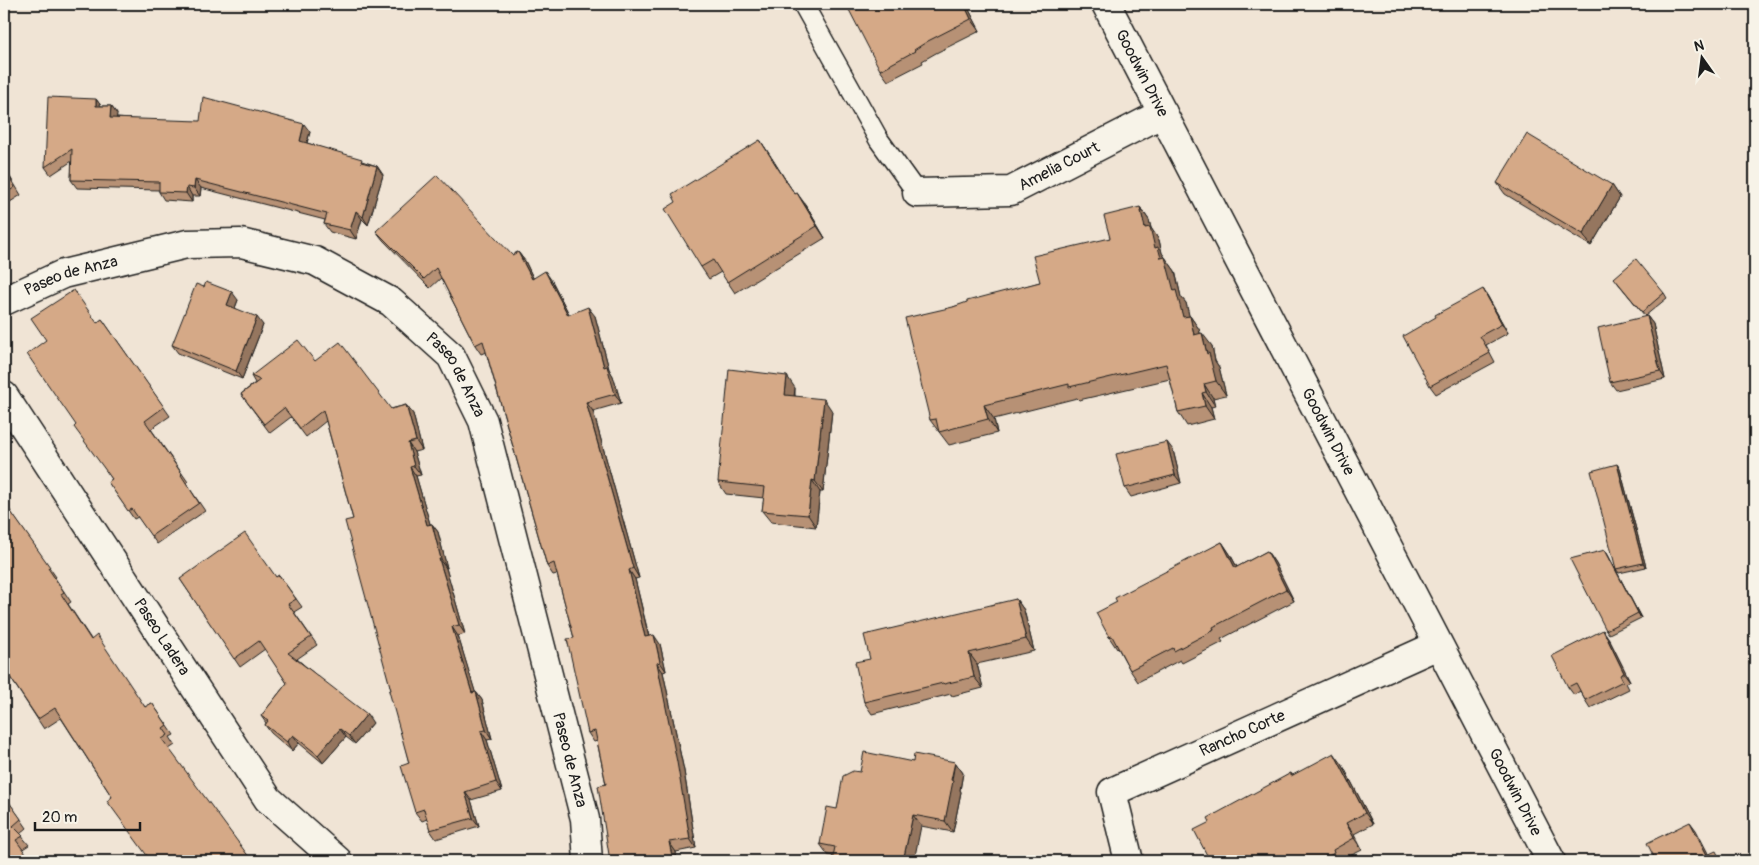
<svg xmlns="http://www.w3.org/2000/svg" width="1759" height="865" viewBox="0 0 1759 865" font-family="Pangolin,sans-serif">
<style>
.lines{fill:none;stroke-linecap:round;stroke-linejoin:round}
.service-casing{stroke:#1c1c1c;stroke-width:22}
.minor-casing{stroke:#1c1c1c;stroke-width:31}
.tertiary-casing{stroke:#1c1c1c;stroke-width:31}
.service{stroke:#f7f3e8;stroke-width:19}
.minor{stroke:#f7f3e8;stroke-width:28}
.tertiary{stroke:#f7f3e8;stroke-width:28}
.wall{fill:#b79174;stroke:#1c1c1c}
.shaded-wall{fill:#95765e;stroke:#1c1c1c}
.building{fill:#d5a987;stroke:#1c1c1c}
.labels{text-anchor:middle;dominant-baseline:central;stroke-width:4;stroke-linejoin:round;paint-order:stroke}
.street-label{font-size:16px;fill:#1c1c1c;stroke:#f7f3e8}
</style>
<rect width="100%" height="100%" fill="#f0e4d5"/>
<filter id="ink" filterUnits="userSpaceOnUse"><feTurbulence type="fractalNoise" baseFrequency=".02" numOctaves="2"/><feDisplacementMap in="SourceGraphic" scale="10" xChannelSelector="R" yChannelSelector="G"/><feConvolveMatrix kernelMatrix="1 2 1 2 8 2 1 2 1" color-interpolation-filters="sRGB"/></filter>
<g filter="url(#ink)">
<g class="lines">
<!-- service casing -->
<g class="service-casing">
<path id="service" d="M803,4L879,140L917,193"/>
</g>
<!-- minor casing -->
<g class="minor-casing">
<g id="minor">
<path id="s1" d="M917,193L1011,191L1163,113"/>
<path id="s2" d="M4,301L63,274L187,244L241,243L315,261L391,302L451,356L483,421L585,819L588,861"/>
<path id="s3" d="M4,396L268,799L338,861"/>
<path id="s4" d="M1129,861L1112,792L1438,645"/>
</g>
</g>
<!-- tertiary casing -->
<g class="tertiary-casing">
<g id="tertiary">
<path id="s5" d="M1106,4L1551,861"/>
</g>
</g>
<!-- service -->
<use href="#service" class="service"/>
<!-- minor -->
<use href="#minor" class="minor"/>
<!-- tertiary -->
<use href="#tertiary" class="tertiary"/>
</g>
<!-- wall -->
<g class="wall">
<path d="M966,4L980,31L936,53L922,61L923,63L888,81L880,70Z"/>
<path d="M96,99L101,106H111L117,114L116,118L310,132L307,143L377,166L383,175L368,225L362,219L356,239L330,232L324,224L325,220L201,188L200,196H192V202L164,200L159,192V190L77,188L71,180L72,161L51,175L45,167Z"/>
<path d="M760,140L791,189L805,204L825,238L735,293L721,272L709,279L701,267L676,202Z"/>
<path d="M4,167L21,195L7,204L9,209L4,212Z"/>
<path d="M1497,183L1612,185L1620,197L1591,246L1505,194Z"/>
<path d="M1140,207L1149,220L1151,228L1159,240L1162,253L1175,271L1181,297L1186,303L1189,316H1190L1199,329L1200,333L1212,346L1215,361L1219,367L1226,395L1213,398L1215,406L1211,407L1214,419L1187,426L1178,412L1170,379L1079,400L1077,398L994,419L997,433L949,445L930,420L953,307L1040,282L1110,238Z"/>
<path d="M376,231L512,255L518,252L525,261L533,278L552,281L569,314L595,316L609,369L613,376L621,403L593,411L639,578L635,579L649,636L660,644L666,671L663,672L684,771L696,848L676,852L677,861H610L606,784L597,741L594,742L588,733L574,638L557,574L553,575L547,566L486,352L481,354L475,345L441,278L430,288L383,240Z"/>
<path d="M1617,282L1664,293L1667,298L1645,316Z"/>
<path d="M1483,289L1488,297L1508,333L1486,345L1495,362L1436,394L1430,386Z"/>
<path d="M238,300L235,308L263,325L242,379L178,353L172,345Z"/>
<path d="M1647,316L1653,324L1665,379L1616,390L1610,382Z"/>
<path d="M102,319L170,416L151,429L188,482L186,483L205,511L157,544L138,517L134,519L108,482L112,479L76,425L97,323Z"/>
<path d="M315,361L391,409L406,405L413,414L422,450L414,452L421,475L416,476L430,524H432L438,532L447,568H446L465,634L458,636L475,692H476L482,700L492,739L487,740L502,791L471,800L479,826L436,839L430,830L427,819L422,821L415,812L409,763L391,690L353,519L326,421L306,437L291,417L270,433L241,394L255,383L251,376Z"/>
<path d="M795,388V396L832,411L823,492H820L816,527L771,522L762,511L764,498L726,494L718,482Z"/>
<path d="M1173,450L1181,483L1131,497L1125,488Z"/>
<path d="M1617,464L1620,469L1646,567L1619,573L1616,569Z"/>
<path d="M4,502L56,577L55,578L71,602L68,604L91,639L145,707L152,703L174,735L170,737L175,745L169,749L112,797L61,718L44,729L4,668Z"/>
<path d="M1222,542L1230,554L1237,567L1267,551L1275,563L1294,601L1221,639L1223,642L1182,663L1180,660L1138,682L1130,670L1118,648L1117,649L1109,637L1117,602Z"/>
<path d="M1605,550L1608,555L1641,618L1609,634L1606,630Z"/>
<path d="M279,575L302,607L294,612L317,645L297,659L373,723L355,744L346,737L323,763L299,743L292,751L271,733L265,725L266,723L261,716L287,683L265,649L240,667L180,579L276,577Z"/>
<path d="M1016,599L1024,610L1034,651L977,664L983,688L952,696L951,694L872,714L864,702L870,659Z"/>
<path d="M1603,630L1609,639L1630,681L1626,683L1629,689L1590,708L1585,700L1580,691L1574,695L1568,687Z"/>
<path d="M913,762H955L963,773L960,790L961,792L953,832L921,826L833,856L828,855L820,844L837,809L860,772Z"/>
<path d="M1342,764L1373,824L1354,834L1362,850L1340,861H1210V822L1291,773L1292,775Z"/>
<path d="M4,795L27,828L20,834L29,845L4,861Z"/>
</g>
<!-- shaded-wall -->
<g class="shaded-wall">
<path d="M964,4H966L980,31L971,19Z"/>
<path d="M96,99L102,107L96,106Z"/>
<path d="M111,106L117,114L116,126L110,118Z"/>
<path d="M304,124L310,132L305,149L300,141Z"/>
<path d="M760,140L768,152L794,193L786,181Z"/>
<path d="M377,166L383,175L368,225L363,217Z"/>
<path d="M195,180L201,188L200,196L194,188Z"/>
<path d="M1612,185L1620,197L1591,246L1583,234Z"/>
<path d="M187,187L192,196V202L186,193Z"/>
<path d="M797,193L805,204L825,238L817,226Z"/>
<path d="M1140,207L1149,220L1151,228L1159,240L1162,253L1175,271L1181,297L1186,303L1193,331L1183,317L1174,291L1145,228Z"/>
<path d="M356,211L362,219L356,239L350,230Z"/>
<path d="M518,252L525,261L538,288L532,279Z"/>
<path d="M545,271L552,281L574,324L568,315Z"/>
<path d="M1483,289L1488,297L1508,333L1502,324Z"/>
<path d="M232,292L238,300L233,313L227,305Z"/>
<path d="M588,307L595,316L609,369L613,376L621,403L615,394L604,367Z"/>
<path d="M1190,316L1199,329L1204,348L1194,335Z"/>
<path d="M1647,316L1653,324L1665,379L1660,371Z"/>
<path d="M257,317L263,325L242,379L236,371Z"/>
<path d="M1202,333L1212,346L1215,361L1219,367L1226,395L1216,381L1207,354Z"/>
<path d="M787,376L795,388L793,407L785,395Z"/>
<path d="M1204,384L1213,398L1215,406L1206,392Z"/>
<path d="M1202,393L1211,407L1214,419L1205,406Z"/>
<path d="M824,399L832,411L823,492L815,481Z"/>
<path d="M586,402L593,411L639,578L633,568Z"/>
<path d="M406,405L413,414L422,450L416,441Z"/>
<path d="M984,405L994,419L997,433L988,419Z"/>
<path d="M1167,442L1173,450L1181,483L1175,475Z"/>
<path d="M408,443L414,452L421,475L414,466Z"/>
<path d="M1617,464L1620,469L1646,567L1643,563Z"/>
<path d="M410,467L416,476L433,534L427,525Z"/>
<path d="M812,480L820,492L816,527L808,515Z"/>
<path d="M432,524L438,532L447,568L441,559Z"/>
<path d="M1222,542L1230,554L1243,579L1235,568Z"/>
<path d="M1605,550L1608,555L1641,618L1638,613Z"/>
<path d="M1267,551L1275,563L1294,601L1286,589Z"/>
<path d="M439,559L446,568L465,634L459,625Z"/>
<path d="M629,570L635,579L651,646L645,637Z"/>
<path d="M1016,599L1024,610L1034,651L1026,639Z"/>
<path d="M452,627L458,636L478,701L472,693Z"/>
<path d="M1603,630L1609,639L1630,681L1624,673Z"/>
<path d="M654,635L660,644L666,671L660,662Z"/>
<path d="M969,653L977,664L983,688L974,677Z"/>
<path d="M657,663L663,672L684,771L696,848L690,839Z"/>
<path d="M476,692L482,700L492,739L486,730Z"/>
<path d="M367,714L373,723L355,744L349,736Z"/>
<path d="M340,729L346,737L323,763L318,755Z"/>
<path d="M481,731L487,740L502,791L496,782Z"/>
<path d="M293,735L299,743L292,751L287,742Z"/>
<path d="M1334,753L1342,764L1373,824L1365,813Z"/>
<path d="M955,762L963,773L960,790L961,792L953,832L945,821Z"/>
<path d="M465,792L471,800L479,826L473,818Z"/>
<path d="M913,815L921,826L914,861H903Z"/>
<path d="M1690,822L1696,830L1712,861L1707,855Z"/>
<path d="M1346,823L1354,834L1362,850L1354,838Z"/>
<path d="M669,842L676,852L677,861H673Z"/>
</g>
<!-- building -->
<g class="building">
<path d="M846,4H964L971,19L928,41L914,50L915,51L880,70Z"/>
<path d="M48,97L96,99V106H111L110,118L200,121L203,97L304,124L300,141L362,159L361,162L377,166L363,217L356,211L350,230L324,224L327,214L195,180L194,188L187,187L186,193L159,192V182L71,180L72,149L45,167Z"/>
<path d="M1527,134L1612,185L1583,234L1497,183Z"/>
<path d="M760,140L786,181L795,194L797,193L817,226L727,282L713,260L701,267L665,209L676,202L672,194Z"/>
<path d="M4,168L15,187L4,195Z"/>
<path d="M437,175L512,255L518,252L532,279L545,271L568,315L588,307L604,367L607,366L615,394L586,402L633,568L629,570L645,637L654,635L660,662L657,663L677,762L690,839L669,842L673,861H610L598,786L606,784L595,731L588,733L567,639L574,638L554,563L547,566L483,341L475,345L436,268L424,279L376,231Z"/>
<path d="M1140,207L1145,228L1150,227L1155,248L1158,247L1161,258L1165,257L1174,291L1176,290L1183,317L1190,316L1194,335L1202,333L1207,354L1209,353L1216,381L1204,384L1206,392L1202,393L1205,406L1178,412L1166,364L1069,387V384L984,405L988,419L939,432L936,419L930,420L905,318L953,307L967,302V301L1040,282L1033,256L1110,238L1104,216Z"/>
<path d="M1636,259L1664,293L1642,312L1614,278Z"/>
<path d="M206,282L232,292L227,305L257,317L236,371L172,345L196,284L204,287Z"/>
<path d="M1483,289L1502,324L1480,336L1490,353L1430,386L1403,336L1436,317L1435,315Z"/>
<path d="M74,290L97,323L102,319L164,407L145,421L182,474L181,475L199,503L151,536L132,509L128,511L108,482L112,479L74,427L76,425L27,354L46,340L31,318Z"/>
<path d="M1647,316L1660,371L1610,382L1598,328Z"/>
<path d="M298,340L315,361L340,342L391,409L406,405L416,441L408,443L414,466L410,467L427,525L432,524L441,559H439L459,625L452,627L472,693L476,692L486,730L481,731L496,782L465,792L473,818L430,830L424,809L415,812L401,766L409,763L389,691L391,690L345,521L353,519L323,410L300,428L284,408L264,424L241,394L260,380L251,376Z"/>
<path d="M729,369L787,376L785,395L824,399L815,481L812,480L808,515L762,511L765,487L718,482Z"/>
<path d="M1167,442L1175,475L1125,488L1116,454Z"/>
<path d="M1617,464L1643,563L1616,569L1591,471Z"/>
<path d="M4,502L50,567L48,568L64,592L61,594L91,640L97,635L145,707L152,703L167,725L163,728L168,735L162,739L252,861H151L107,801L112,797L55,708L38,719L4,668Z"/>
<path d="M245,533L276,577L279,575L296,599L288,604L311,637L288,653L367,714L349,736L340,729L318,755L293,735L287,742L265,725L268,721L261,716L287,683L259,641L234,659L180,579Z"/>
<path d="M1222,542L1235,568L1267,551L1286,589L1213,627L1214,630L1174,651L1173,648L1130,670L1112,636L1109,637L1096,613L1117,602L1115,598Z"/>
<path d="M1605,550L1638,613L1606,630L1570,559Z"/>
<path d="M1016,599L1026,639L969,653L974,677L944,684L943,683L864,702L855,662L870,659L864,635Z"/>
<path d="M1603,630L1624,673L1620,675L1623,681L1585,700L1576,683L1568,687L1552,656Z"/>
<path d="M864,752L913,762L914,754L955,762L951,780L953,781L945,821L913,815L903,861H832L835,847L820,844L827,807L837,809L843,776L853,771L860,772Z"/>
<path d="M1334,753L1365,813L1346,823L1354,838L1333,850L1334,853L1329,856L1331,861H1210L1194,830L1210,822L1208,818L1291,773V776Z"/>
<path d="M4,795L21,819L13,826L23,836L16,840L31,861H4Z"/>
<path d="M1690,822L1707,855L1716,851L1721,861H1656L1647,843Z"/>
</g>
</g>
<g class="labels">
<!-- street labels -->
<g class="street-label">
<text stroke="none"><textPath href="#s5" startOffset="78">Goodwin Drive</textPath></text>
<text stroke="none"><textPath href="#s1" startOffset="148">Amelia Court</textPath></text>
<text stroke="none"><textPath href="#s2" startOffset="72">Paseo de Anza</textPath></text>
<text stroke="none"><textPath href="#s2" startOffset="508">Paseo de Anza</textPath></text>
<text stroke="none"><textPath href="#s5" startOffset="482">Goodwin Drive</textPath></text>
<text stroke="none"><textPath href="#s3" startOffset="288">Paseo Ladera</textPath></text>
<text stroke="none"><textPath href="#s4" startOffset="214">Rancho Corte</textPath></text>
<text stroke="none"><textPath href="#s2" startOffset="912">Paseo de Anza</textPath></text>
<text stroke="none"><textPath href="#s5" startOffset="888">Goodwin Drive</textPath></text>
</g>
</g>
<!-- margin -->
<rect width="1759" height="865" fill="none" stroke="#f7f3e8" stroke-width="20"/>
<rect x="10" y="10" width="1739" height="845" fill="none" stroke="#1c1c1c" stroke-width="2" filter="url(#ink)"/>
<!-- north arrow -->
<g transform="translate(1702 58) rotate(346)" stroke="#f7f3e8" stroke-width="4" paint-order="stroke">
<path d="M0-4L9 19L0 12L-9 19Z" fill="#1c1c1c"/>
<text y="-8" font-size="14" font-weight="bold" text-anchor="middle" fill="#1c1c1c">N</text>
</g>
<!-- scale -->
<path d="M35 822v8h105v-8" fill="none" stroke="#1c1c1c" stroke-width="2.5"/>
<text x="42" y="822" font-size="15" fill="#1c1c1c" stroke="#f7f3e8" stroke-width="4" paint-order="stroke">20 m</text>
</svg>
